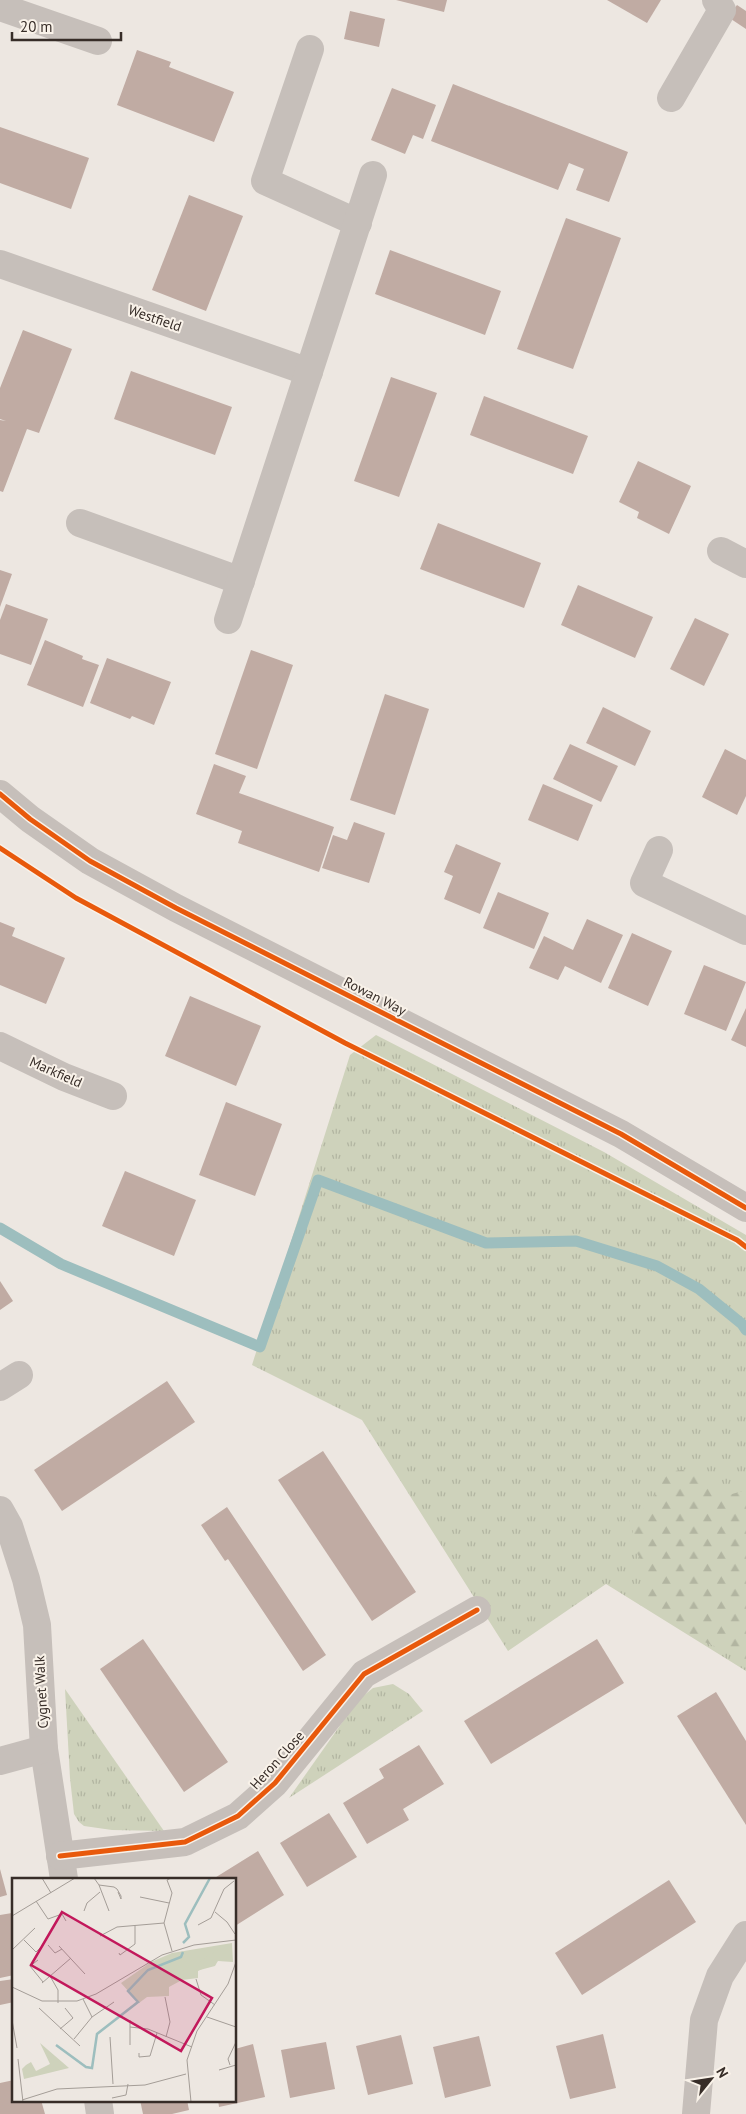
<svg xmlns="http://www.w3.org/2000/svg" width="746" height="2114" viewBox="0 0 746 2114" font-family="'PT Sans',sans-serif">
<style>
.grass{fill:url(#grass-tufts)}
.forest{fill:url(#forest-firs)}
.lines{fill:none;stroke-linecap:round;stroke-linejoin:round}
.stream{stroke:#9dbebe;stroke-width:11}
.building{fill:#c0aba3}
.minor{stroke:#c6bfba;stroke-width:28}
.cycleway-casing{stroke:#f9f2e9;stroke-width:8}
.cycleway{stroke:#e8590c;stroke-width:5}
.labels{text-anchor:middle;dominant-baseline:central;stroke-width:4;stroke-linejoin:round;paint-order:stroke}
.street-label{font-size:14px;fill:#372d28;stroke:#f9f2e9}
.inset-river{fill:none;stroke:#9dbebe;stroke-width:2.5}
.inset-road{fill:none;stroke:#a49d97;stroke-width:1}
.view{fill:#c2185b;fill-opacity:0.15;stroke:#c2185b;stroke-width:2.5}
.inset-edge{fill:none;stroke:#372d28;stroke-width:2.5}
</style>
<defs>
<pattern id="grass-tufts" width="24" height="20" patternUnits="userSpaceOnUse" patternTransform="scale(1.25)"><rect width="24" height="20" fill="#ced2bb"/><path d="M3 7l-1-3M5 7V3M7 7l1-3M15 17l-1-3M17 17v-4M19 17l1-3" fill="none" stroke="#b2b5a1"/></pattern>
<pattern id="forest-firs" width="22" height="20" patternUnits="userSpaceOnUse" patternTransform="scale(1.25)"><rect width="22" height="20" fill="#ced2bb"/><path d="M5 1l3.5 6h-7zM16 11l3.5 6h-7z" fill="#b2b5a1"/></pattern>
</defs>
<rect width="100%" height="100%" fill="#ede7e1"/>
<!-- grass -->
<g class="grass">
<path d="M376,1035L604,1152L746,1235V1671L606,1584L508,1651L362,1420L252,1365L350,1055Z"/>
<path d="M393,1684L409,1694L423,1711L289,1798L358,1700L373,1688Z"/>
<path d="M65,1689L164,1831L112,1830L84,1826L79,1822L74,1814L70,1778Z"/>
</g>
<!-- forest -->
<path class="forest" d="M690,1469L704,1473L711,1487L725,1496L746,1490V1666L725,1648L714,1646L695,1638L679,1625L673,1616L650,1605L645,1597L648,1582L646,1568L632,1545L633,1532L629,1521L634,1512L646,1508L654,1498L662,1479L674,1471Z"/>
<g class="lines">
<!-- stream -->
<path class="stream" d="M0,1228L61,1264L260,1347L318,1180L486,1243L576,1241L657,1266L699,1289L742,1324L746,1330"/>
</g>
<!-- building -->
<g class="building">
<path d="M396,0H447L444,12Z"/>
<path d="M607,0H661L647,23Z"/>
<path d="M737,5L746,11V29L728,17Z"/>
<path d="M350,11L385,19L379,47L344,39Z"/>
<path d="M137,50L171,62L169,67L234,92L214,142L117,105Z"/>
<path d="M453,84L628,152L609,202L576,190L584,169L569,163L558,190L431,141Z"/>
<path d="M392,88L436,105L423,139L413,135L405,154L371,140Z"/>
<path d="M0,127L89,158L71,209L0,183Z"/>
<path d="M189,195L243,216L206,311L152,290Z"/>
<path d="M566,218L621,238L573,369L517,349Z"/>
<path d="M390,250L501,291L485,335L375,294Z"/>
<path d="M23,330L72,349L39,433L27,429L3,492L0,491V420L6,421L0,419V388Z"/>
<path d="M131,371L232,407L215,455L114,419Z"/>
<path d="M391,377L437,393L399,497L354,481Z"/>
<path d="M484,396L588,436L573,474L470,435Z"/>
<path d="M638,461L691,486L669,534L637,518L639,512L619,502Z"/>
<path d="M438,523L541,563L524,608L420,569Z"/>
<path d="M0,570L12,574L0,607Z"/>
<path d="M578,585L653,617L635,658L561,625Z"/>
<path d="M6,604L48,619L31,665L0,654V620Z"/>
<path d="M695,618L729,634L704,686L670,669Z"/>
<path d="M45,640L83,656L82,659L99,665L83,707L27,685Z"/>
<path d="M251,650L293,665L257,769L215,754Z"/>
<path d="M107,658L171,682L154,725L132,716L130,719L90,703Z"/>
<path d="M385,694L429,709L395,815L350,800Z"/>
<path d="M603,707L651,731L635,766L586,743Z"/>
<path d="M570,744L618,766L601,802L553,779Z"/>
<path d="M725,749L746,760V796L737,815L702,797Z"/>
<path d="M214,764L246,776L239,793L334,827L319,872L238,843L242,831L196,814Z"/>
<path d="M543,784L593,805L578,841L528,820Z"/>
<path d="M354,822L385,833L369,883L322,868L333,835L347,840Z"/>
<path d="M456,844L501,863L480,914L444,899L453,876L444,872Z"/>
<path d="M498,892L549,913L534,949L483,928Z"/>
<path d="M587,919L623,935L601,983L565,966L558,980L529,968L544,936L573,950Z"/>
<path d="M0,922L15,928L12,936L65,958L46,1004L0,985Z"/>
<path d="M632,933L672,951L648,1006L608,988Z"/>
<path d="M704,965L746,982L726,1031L684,1014Z"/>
<path d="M190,996L261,1026L236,1086L165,1056Z"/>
<path d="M746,1008V1047L731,1040Z"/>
<path d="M226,1102L282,1124L255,1196L199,1175Z"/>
<path d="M125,1171L196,1200L174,1256L102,1226Z"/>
<path d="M0,1281L13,1301L0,1310Z"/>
<path d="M167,1381L195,1422L62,1511L34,1470Z"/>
<path d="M323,1451L416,1592L372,1621L278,1480Z"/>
<path d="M227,1507L326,1655L303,1671L228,1559L225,1561L201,1525Z"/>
<path d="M143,1639L228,1762L184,1792L100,1669Z"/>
<path d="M597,1639L624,1683L491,1764L464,1721Z"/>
<path d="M716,1692L746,1741V1825L677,1716Z"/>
<path d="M419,1745L444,1784L403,1809L409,1820L367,1844L343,1803L384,1778L379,1769Z"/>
<path d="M329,1813L357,1857L307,1887L280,1843Z"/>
<path d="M258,1851L284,1895L235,1926V1879H213Z"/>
<path d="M0,1869L7,1895L0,1897Z"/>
<path d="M669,1880L696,1922L582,1995L555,1953Z"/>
<path d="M12,1913L14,1923V1975L0,1978V1915Z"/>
<path d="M14,1979V2002L0,2005V1981Z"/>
<path d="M603,2034L616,2088L570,2099L556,2046Z"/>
<path d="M401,2035L413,2084L368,2095L356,2046Z"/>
<path d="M479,2036L491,2086L445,2098L433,2047Z"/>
<path d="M326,2042L335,2089L290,2098L281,2050Z"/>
<path d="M253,2044L265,2097L219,2107L218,2100H235V2049Z"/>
<path d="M14,2080V2100H41L45,2114H0V2083Z"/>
<path d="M140,2100H187L189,2110L172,2114H143Z"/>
</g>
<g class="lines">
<!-- minor -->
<g class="minor">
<path d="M0,7L98,41"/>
<path d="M310,49L265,181L358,223"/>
<path d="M671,98L722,10L716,0"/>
<path d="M0,264L309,372"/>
<path d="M80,523L241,581"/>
<path d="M721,551L746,564"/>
<path d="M228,620L373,175"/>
<path d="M0,794L30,819L90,861L176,908L621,1134L746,1208"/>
<path d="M659,850L644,883L746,931"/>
<path d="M0,1046L64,1077L113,1096"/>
<path d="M0,1387L19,1375"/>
<path d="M0,1510L9,1526L26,1579L37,1625L44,1749L64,1879"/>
<path d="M0,1761L44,1749"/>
<path d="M60,1856L185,1842L238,1816L275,1783L364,1674L477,1610"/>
<path d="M98,2100L100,2114"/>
<path d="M696,2114L704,2020L720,1976L746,1935"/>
</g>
<!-- cycleway casing -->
<g class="cycleway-casing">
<g id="cycleway">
<path d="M0,794L30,819L90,861L176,908L621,1134L746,1208"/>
<path d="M0,848L76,898L345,1043L737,1240L746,1247"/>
<path d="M60,1856L185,1842L238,1816L275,1783L364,1674L477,1610"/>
</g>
</g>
<!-- cycleway -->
<use href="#cycleway" class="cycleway"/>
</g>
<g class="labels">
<!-- street labels -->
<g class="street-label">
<text transform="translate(155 318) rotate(19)">Westfield</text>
<text transform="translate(375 996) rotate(27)">Rowan Way</text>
<text transform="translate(56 1072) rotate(24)">Markfield</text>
<text transform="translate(41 1692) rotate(-93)">Cygnet Walk</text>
<text transform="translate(277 1760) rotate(-48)">Heron Close</text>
</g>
</g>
<!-- overview -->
<g transform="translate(12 1878)">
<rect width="224" height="224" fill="#ede7e1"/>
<path d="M220,65L221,84L206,83L186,93V100L170,102L157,109V118L135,119L127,125L109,105L139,84L160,75Z" fill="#ced2bb"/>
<path d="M207,71L211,74L203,88L184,93L189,82ZM162,91L171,92L175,97L160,106L153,104L152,98Z" fill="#ced2bb"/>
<path d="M28,165L57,190L12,201L10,191L14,187L19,184L24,193L38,186Z" fill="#ced2bb"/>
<path class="inset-river" d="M171,65L177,59L173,46L198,0M44,167L74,189L80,190L85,156L126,124L116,113L136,92L169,79L171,74"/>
<path class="inset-road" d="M30,0L39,15M82,0L87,7L102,9L105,11L109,18V21L106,14M87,7L97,33M128,19L157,25M24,23L36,41L50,36L54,43M72,33L75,25L88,14M203,34L215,44L223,56M0,38L63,0M152,45L160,73M186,47L199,40L212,11L222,3M88,58L105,49L152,45L160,15L155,2L159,0M12,62L24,74L29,69M36,67L43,75L50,71M47,68L73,96M0,72L23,50M107,75L108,77L123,66V47M26,82L18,88L31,104M38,98L46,112V125M184,101L189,117L203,127M30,105L59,80M0,109L30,123H65L84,116L150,77L182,67L224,62M153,119L158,144L154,159M71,121L80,139M27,130L68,168M195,139L224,149M0,142L5,170M118,142V149L136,151L180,169M118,149V167M48,151L61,140L53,130M98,159L101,206M62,161L80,139L102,124M127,175V179L138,178L145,155M6,181L11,224M218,187L216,181L224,164M207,192L224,187M100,220L114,217L116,206M10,222L45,211L133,207L174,196M179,224L175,182L185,153L216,106L224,84"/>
<path class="view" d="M50,34L200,120L169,173L19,87Z"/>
<rect width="224" height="224" class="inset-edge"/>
</g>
<!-- north arrow -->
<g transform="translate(711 2079) rotate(60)" stroke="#f9f2e9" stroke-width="4" paint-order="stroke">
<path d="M0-4L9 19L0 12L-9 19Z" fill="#372d28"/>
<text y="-8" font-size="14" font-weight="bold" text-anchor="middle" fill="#372d28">N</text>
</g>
<!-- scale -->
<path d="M12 32v8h109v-8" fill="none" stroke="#372d28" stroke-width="2.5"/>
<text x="20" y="32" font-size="15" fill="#372d28" stroke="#f9f2e9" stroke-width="4" paint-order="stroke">20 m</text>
</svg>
